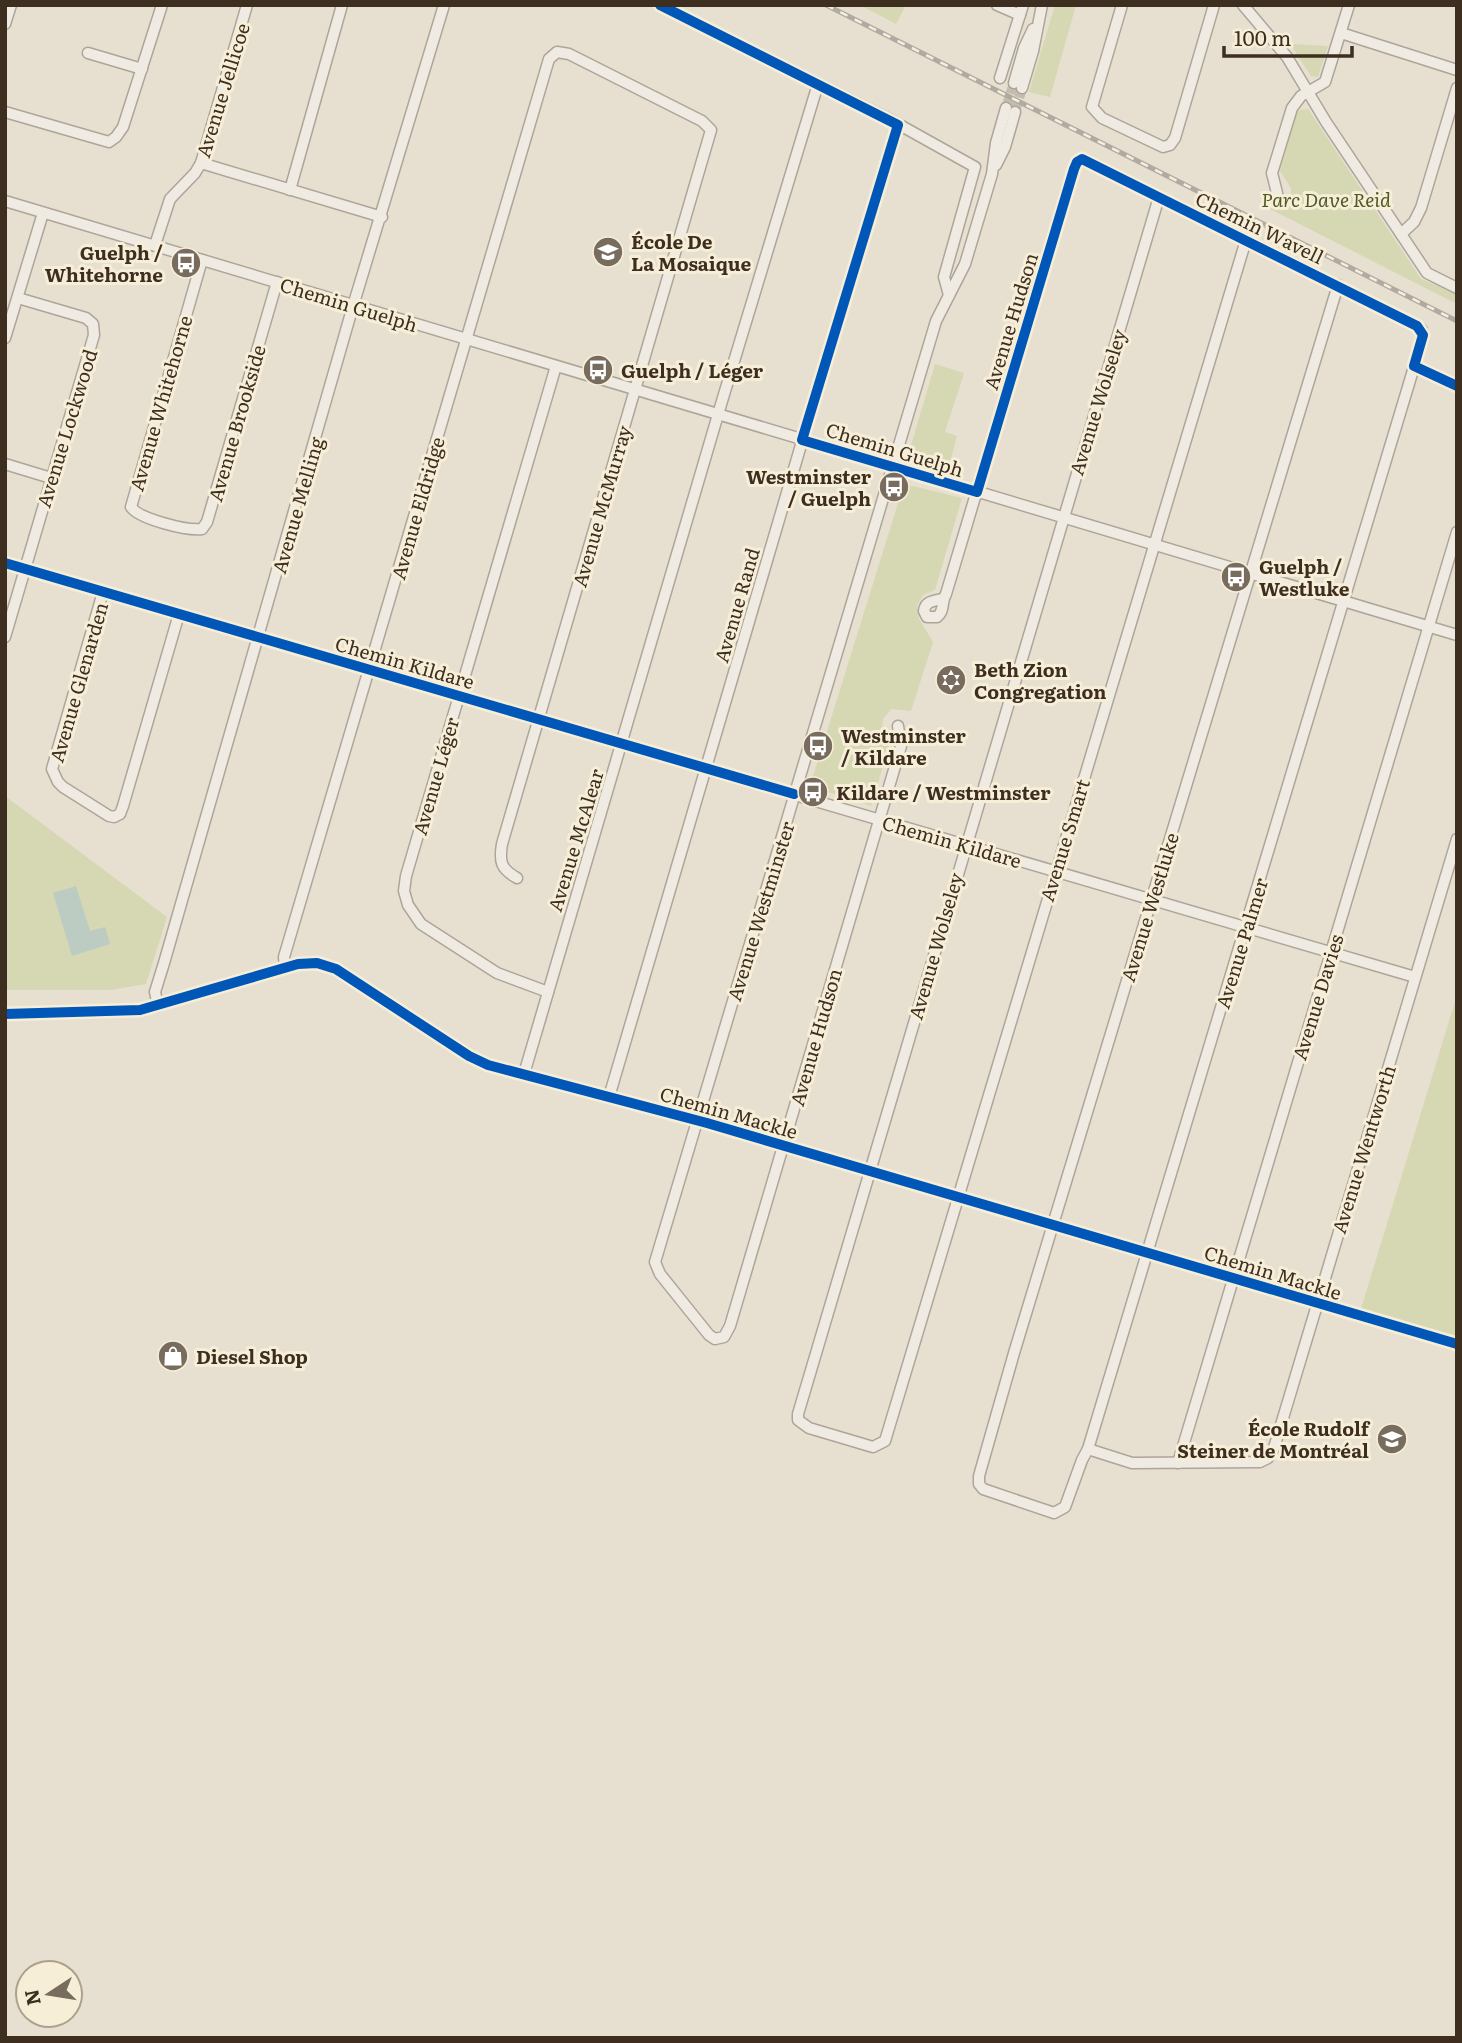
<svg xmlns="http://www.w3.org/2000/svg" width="1462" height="2043" viewBox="0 0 1462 2043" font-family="Literata,serif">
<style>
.green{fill:#d6d7b3}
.water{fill:#bcccc2}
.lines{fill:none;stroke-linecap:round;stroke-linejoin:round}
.minor-tunnel{stroke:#c5bcae;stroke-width:10;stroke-dasharray:10 5;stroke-linecap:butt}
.minor-casing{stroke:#ada599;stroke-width:13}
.minor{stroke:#efebe3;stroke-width:10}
.rail-casing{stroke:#afaaa2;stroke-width:5}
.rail{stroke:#f7eed8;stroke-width:2.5;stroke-dasharray:8;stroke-linecap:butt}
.cycleway-casing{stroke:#f7eed8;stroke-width:15}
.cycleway{stroke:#0057b8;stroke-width:10}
.labels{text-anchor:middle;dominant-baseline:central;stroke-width:6;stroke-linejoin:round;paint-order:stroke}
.street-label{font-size:19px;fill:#3d2e20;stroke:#f7eed8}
.park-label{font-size:19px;font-style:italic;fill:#4d5a26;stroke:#f7eed8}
.poi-label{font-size:19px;font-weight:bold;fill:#3d2e20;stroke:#f7eed8;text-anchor:start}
</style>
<rect width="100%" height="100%" fill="#e7e0d1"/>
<!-- green -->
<g class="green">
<path d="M860,5H906L896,24Z"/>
<path d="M1055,5H1076L1050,97L1029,92Z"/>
<path d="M1290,44L1328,46L1318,77L1311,76Z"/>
<path d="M1308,109L1421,279L1457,293V304L1268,208L1281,207L1291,199V188L1280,171L1296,115L1300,110Z"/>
<path d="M935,364L964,373L945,432L957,436L947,474L910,463L907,459Z"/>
<path d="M904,484L962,498L935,590L923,595L917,605L919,619L933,642L911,711L891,709L883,719L882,728L891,740L871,806L810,786Z"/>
<path d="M5,796L167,917L146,984L111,990H5Z"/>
<path d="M1457,995V1340L1360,1312Z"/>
</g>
<!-- water -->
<path class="water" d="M76,886L90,931L105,927L110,944L72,956L53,893Z"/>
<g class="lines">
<!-- minor-tunnel -->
<g class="minor-tunnel">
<path d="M1006,108L1014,83"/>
<path d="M1015,112L1022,88"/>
</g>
<!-- minor casing -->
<g class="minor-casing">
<g id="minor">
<path d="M660,5L889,119L975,167L944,277L949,295"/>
<path d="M997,5L1020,15"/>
<path d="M1122,5L1092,107L1102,118L1163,147L1170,145L1175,138L1214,5"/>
<path d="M1243,5L1287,57L1326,122L1427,273L1457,288"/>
<path d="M5,24L11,5"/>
<path d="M1341,33L1457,70"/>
<path d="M88,53L142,69"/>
<path d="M1000,78L1023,5"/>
<path d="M1014,83L1024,48L1033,29"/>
<path d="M1022,88L1033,51L1042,5"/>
<path d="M5,112L109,142L116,137L123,127L162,5"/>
<path d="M201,163L382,217"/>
<path d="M996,165L1005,147L1015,112"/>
<path d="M290,190L342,5"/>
<path d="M1277,193L1272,173L1292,108L1301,96L1325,82L1349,5"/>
<path d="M1159,197L798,1414V1420L809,1428L873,1447L885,1441L1246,240"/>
<path d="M5,201L1457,635"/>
<path d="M1401,234L1414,222L1421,208L1457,88"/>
<path d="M155,245L170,199L195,173L201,163L247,5"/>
<path d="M202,260L131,507C139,519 187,531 202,529L207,522L277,282"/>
<path d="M5,338L43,213"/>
<path d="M1414,366L1457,386"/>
<path d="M5,464L51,478"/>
<path d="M5,563L1415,977"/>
<path d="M103,592L52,769L58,782L63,787L109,816L114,817L120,814L123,806L179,614"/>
<path d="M942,599C934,601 925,601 924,611L927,617H937C945,611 941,602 946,594L1069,183L1075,166L1080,160H1086L1417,326L1422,330V339L1417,357L1088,1449L1082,1460L1065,1507L1054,1513L983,1489L979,1484V1476L1014,1353L1338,285"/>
<path d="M5,637L94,335L93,324L86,318L18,298"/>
<path d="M898,726L901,746L730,1326L724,1337L715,1339L709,1335L660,1274L655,1262L936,321L965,264L992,174L996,143L1006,108"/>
<path d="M285,967L284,957L549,59L557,52L569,54L702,121L711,130L502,844C499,862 501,869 517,878"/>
<path d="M548,992L497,973L421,924L408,905L404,891L406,876L556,366"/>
<path d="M158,1006L155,992L164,963L353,306L444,5"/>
<path d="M5,1014L140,1010L298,964L317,963L336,969L469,1056L488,1065L707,1123L1457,1344"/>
<path d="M524,1074L722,401L818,84"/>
<path d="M609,1097L806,428L898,125"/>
<path d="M1088,1449L1132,1463L1260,1462L1268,1458L1274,1448L1457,839"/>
<path d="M1178,1463L1457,532"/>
</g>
</g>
<!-- minor -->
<use href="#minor" class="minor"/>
<!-- rail casing -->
<g class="rail-casing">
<path id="rail" d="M826,5L1457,321"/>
</g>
<!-- rail -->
<use href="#rail" class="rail"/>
<!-- cycleway casing -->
<g class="cycleway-casing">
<g id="cycleway">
<path d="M660,5L898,125L802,440L977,492L1074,169L1077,162L1082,159L1417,326L1423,335L1414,366L1457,386"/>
<path d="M5,563L794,794"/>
<path d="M5,1014L140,1010L298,964L317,963L336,969L469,1056L488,1065L707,1123L1457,1344"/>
</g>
</g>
<!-- cycleway -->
<use href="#cycleway" class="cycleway"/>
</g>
<!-- icons -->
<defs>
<g id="school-disc" transform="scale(1.575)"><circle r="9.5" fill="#786c5e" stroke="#f7eed8"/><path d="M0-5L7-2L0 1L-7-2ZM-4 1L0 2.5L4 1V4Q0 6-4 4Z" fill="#fff"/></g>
<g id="bus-disc" transform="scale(1.575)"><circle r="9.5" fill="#786c5e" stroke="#f7eed8"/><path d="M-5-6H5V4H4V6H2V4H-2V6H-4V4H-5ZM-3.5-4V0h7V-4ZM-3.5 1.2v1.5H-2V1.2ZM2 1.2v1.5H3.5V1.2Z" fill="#fff"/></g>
<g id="synagogue-disc" transform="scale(1.575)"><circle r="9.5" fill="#786c5e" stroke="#f7eed8"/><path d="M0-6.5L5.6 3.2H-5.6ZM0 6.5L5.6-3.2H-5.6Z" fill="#fff"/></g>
<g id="shop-disc" transform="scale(1.575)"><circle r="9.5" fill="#786c5e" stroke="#f7eed8"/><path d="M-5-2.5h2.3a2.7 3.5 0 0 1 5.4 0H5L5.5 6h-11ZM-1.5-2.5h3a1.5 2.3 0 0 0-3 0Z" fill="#fff"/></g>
</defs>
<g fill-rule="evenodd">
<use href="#school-disc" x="608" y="252"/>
<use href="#bus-disc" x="186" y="263"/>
<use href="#bus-disc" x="598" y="370"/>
<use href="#bus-disc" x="894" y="487"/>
<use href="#bus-disc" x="1236" y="577"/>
<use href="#synagogue-disc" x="951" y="680"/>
<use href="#bus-disc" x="818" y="746"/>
<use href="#bus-disc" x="813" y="792"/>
<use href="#shop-disc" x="173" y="1356"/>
<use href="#school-disc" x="1392" y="1439"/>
</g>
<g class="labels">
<!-- street labels -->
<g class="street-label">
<text transform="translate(222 90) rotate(-73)">Avenue Jellicoe</text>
<text transform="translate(1260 227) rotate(26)">Chemin Wavell</text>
<text transform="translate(349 304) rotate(17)">Chemin Guelph</text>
<text transform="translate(1010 321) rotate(-73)">Avenue Hudson</text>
<text transform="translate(1097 402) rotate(-73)">Avenue Wolseley</text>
<text transform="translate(160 403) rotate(-74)">Avenue Whitehorne</text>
<text transform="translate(236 423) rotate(-74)">Avenue Brookside</text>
<text transform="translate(66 428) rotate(-73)">Avenue Lockwood</text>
<text transform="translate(895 449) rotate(17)">Chemin Guelph</text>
<text transform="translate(297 505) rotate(-74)">Avenue Melling</text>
<text transform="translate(601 506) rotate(-74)">Avenue McMurray</text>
<text transform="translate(417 508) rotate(-74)">Avenue Eldridge</text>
<text transform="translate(736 605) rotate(-74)">Avenue Rand</text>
<text transform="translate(405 662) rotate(16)">Chemin Kildare</text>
<text transform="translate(78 682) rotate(-74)">Avenue Glenarden</text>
<text transform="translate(435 776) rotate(-74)">Avenue Léger</text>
<text transform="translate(575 840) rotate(-73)">Avenue McAlear</text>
<text transform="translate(1064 840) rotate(-73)">Avenue Smart</text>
<text transform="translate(952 841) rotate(16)">Chemin Kildare</text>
<text transform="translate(1149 907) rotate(-73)">Avenue Westluke</text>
<text transform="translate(760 911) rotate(-73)">Avenue Westminster</text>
<text transform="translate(1241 943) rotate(-73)">Avenue Palmer</text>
<text transform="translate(935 946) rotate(-74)">Avenue Wolseley</text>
<text transform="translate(1317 997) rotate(-73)">Avenue Davies</text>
<text transform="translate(815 1037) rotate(-74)">Avenue Hudson</text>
<text transform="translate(729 1112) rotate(16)">Chemin Mackle</text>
<text transform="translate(1363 1149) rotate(-73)">Avenue Wentworth</text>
<text transform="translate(1273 1272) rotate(17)">Chemin Mackle</text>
</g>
<!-- park labels -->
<g class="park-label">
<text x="1326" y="199">Parc Dave Reid</text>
</g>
<!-- poi labels -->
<g class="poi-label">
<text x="631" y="241">École De<tspan x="631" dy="22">La Mosaique</tspan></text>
<text x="163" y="252" text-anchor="end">Guelph /<tspan x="163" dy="22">Whitehorne</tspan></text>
<text x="621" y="370">Guelph / Léger</text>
<text x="871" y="476" text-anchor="end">Westminster<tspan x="871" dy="22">/ Guelph</tspan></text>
<text x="1259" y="566">Guelph /<tspan x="1259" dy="22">Westluke</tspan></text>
<text x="974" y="669">Beth Zion<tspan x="974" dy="22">Congregation</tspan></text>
<text x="841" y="735">Westminster<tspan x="841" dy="22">/ Kildare</tspan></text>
<text x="836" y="792">Kildare / Westminster</text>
<text x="196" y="1356">Diesel Shop</text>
<text x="1369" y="1428" text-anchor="end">École Rudolf<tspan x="1369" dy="22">Steiner de Montréal</tspan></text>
</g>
</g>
<!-- border -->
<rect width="1462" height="2043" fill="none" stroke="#3d2e20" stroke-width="14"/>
<!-- north arrow -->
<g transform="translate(49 1994) rotate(258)"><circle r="33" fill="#f7eed8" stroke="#ada18e" stroke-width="2"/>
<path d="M0-5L12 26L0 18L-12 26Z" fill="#786c5e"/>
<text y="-10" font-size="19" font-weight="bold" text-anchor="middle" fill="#3d2e20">N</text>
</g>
<!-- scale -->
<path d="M1224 46v10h128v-10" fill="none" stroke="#3d2e20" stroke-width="3.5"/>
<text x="1234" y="46" font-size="21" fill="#3d2e20" stroke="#f7eed8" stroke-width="5" paint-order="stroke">100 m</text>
</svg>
